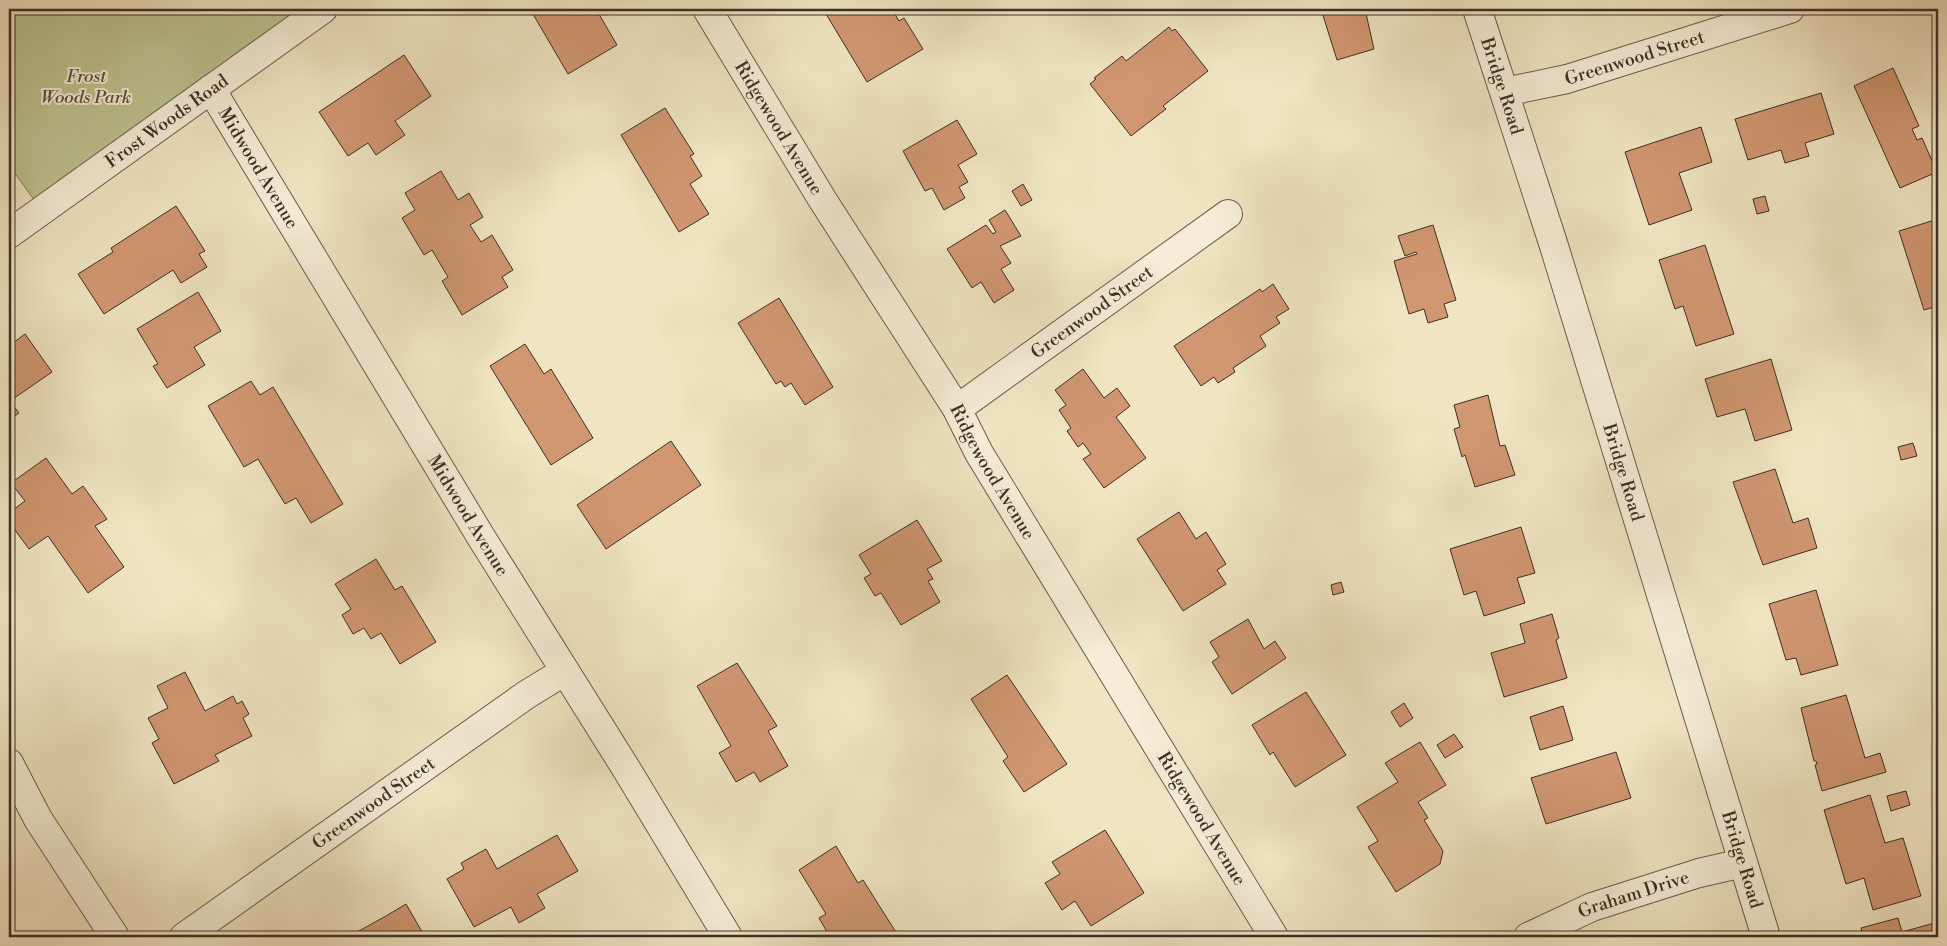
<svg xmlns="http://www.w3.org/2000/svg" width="1947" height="946" viewBox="0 0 1947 946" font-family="'Libre Bodoni',serif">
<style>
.green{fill:#bdc391;stroke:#7e795c}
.building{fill:#d09771;stroke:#3e2f27}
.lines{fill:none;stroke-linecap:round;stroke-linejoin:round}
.minor-casing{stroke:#6a5c4e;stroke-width:30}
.tertiary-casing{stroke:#6a5c4e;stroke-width:30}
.minor{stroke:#f5edd7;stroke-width:28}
.tertiary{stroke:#f5edd7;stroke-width:28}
.labels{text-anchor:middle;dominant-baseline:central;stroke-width:4;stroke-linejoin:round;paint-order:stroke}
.street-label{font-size:18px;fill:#3e2f27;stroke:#f5edd7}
.park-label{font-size:18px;font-style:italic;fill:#574d3c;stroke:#f5edd7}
</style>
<rect width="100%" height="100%" fill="#f0e4c2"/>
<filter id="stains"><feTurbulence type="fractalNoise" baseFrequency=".004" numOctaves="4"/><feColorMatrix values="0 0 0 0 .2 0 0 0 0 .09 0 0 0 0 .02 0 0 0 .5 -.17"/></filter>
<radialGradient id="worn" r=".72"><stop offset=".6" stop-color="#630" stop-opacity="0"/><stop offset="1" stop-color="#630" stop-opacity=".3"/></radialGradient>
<!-- green -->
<path class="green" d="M9,9H323L42,211L9,165Z"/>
<!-- building -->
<g class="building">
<path d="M530,9H596L617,45L568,74Z"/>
<path d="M823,9H892L899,21L904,18L923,49L867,82Z"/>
<path d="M1321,9H1365L1374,49L1337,60Z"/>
<path d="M1169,27L1172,31L1175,29L1208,71L1163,106L1166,109L1131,136L1090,84L1096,79L1094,78L1122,56L1126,61Z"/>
<path d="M404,55L431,96L395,121L405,135L376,155L368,143L348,156L319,112Z"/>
<path d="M1893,68L1919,126L1912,129L1917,140L1922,138L1937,172L1900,188L1854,86Z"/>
<path d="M1821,93L1834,134L1805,143L1809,156L1785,163L1781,150L1748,160L1735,119Z"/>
<path d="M665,108L694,154L690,156L702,176L690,184L709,214L679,232L621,135Z"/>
<path d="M957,120L977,154L958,165L968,182L959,187L965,198L944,210L932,188L925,191L903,151Z"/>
<path d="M1701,127L1712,162L1679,173L1692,210L1649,225L1625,152Z"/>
<path d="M441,171L458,200L469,193L483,217L470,225L481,242L492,235L513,270L502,277L508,287L462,315L442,281L448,277L432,250L424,255L402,218L415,210L405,193Z"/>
<path d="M1023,184L1032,200L1021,206L1012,191Z"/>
<path d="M1765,196L1769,211L1757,214L1753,199Z"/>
<path d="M176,206L205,251L199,254L207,267L181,283L173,270L104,314L78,274L113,252L111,248Z"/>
<path d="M1005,210L1021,236L1000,246L1011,263L1001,269L1014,290L994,303L981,282L972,288L947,249L986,225L993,234L996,232L989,220Z"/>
<path d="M1938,219V306L1924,310L1899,231Z"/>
<path d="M1433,225L1456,300L1444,304L1448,317L1428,323L1424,309L1409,314L1394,261L1417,254L1416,252L1405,256L1398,236Z"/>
<path d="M1705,245L1734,334L1696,346L1683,306L1675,309L1659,260Z"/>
<path d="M1273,284L1289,309L1276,317L1280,323L1260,336L1266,346L1233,368L1235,372L1218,383L1214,377L1201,386L1174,346L1260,289L1262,292Z"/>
<path d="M198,292L221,331L194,347L205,365L167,388L153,366L158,364L137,329Z"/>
<path d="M779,298L833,387L805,405L791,383L785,387L781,381L776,384L738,323Z"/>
<path d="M25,334L52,372L10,401L19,413L9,420V346Z"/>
<path d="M525,344L544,374L551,369L593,438L551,465L490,366Z"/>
<path d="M1771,359L1792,430L1755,441L1745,409L1717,417L1705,379Z"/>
<path d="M1083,369L1104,398L1117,388L1130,406L1116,417L1146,458L1104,488L1083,459L1091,454L1083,443L1078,447L1067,431L1071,428L1059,410L1066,405L1055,390Z"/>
<path d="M251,381L260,395L273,387L343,504L311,523L296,498L285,504L258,459L244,467L208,406Z"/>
<path d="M1488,395L1500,446L1505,445L1515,475L1475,487L1465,455L1462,457L1454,429L1460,427L1454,405Z"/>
<path d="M671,441L701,485L606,549L577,505Z"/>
<path d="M1913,443L1917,456L1901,460L1898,447Z"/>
<path d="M46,458L72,494L83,486L107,519L95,526L124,567L88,593L48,536L29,549L9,522V513L25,501L11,483Z"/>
<path d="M1775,469L1793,523L1808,518L1817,548L1763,565L1733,482Z"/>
<path d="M1179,512L1196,539L1206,532L1226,564L1217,570L1226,584L1183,611L1137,539Z"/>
<path d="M917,520L942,561L927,569L933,579L928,581L940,602L901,625L881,593L875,596L864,578L871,574L859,555Z"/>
<path d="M1521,527L1535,573L1517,578L1525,603L1484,616L1476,591L1464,595L1450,549Z"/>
<path d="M376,559L395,590L402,586L436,642L400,664L381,633L371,639L364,628L353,634L342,615L351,609L335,584Z"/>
<path d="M1341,582L1344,592L1333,595L1331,585Z"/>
<path d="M1816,590L1838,665L1801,675L1796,658L1786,660L1769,604Z"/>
<path d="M1552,614L1559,638L1556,640L1567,678L1504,697L1491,653L1525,643L1520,624Z"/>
<path d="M1248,619L1264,649L1275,641L1286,658L1232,694L1212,662L1219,657L1210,642Z"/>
<path d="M737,663L777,726L768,731L788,766L760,782L754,772L736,782L719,753L731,746L697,686Z"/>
<path d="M185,672L205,711L233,696L237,704L242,701L249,714L243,718L252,736L215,755L219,761L174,784L152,743L159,739L148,718L168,708L157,686Z"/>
<path d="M1007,675L1067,764L1024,792L1003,761L1008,757L971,699Z"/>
<path d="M1306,692L1346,755L1295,787L1273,752L1270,755L1252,725Z"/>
<path d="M1846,695L1865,758L1880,753L1886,772L1822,791L1815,765L1817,764L1816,761H1814L1801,708Z"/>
<path d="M1404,703L1413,718L1400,727L1391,712Z"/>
<path d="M1563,706L1573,740L1540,750L1530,717Z"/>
<path d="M1454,734L1463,747L1445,758L1437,745Z"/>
<path d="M1420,742L1446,785L1418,802L1428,818L1424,820L1443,851L1440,864L1396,892L1368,847L1378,841L1357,807L1398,782L1385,763Z"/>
<path d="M1616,752L1631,798L1546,824L1531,778Z"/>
<path d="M1906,791L1910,805L1891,811L1887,796Z"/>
<path d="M1870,795L1885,843L1903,838L1921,896L1873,910L1864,878L1846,884L1824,810Z"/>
<path d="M1105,830L1144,893L1091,926L1075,901L1062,910L1045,883L1060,874L1052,862Z"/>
<path d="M557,835L578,871L537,894L545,908L519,923L511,907L474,927L447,879L464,869L461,863L486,849L497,869Z"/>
<path d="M836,846L858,883L863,880L899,937H830L819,918L826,914L799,870Z"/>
<path d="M406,904L425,937H348L386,916Z"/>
<path d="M1898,918L1902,932L1938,922V937H1864L1861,928Z"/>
</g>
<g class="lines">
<!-- minor casing -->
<g class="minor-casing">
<g id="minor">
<path id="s1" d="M707,9L822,199L957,409L979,453L1274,937"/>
<path id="s2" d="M211,89L481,537L627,770L728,937"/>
<path id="s3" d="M1505,92L1567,79L1790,9"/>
<path id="s4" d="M9,234L323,9"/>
<path id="s5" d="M957,409L1228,214"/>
<path id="s6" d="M184,937L526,695L565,671"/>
<path id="s7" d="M1528,937L1592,907L1699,873L1743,863"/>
</g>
</g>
<!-- tertiary casing -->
<g class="tertiary-casing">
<g id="tertiary">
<path id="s8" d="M1477,9L1554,246L1766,937"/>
<path d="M9,763L38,819L115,937"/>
</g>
</g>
<!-- minor -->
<use href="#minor" class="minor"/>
<!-- tertiary -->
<use href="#tertiary" class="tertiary"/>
</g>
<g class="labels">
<!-- street labels -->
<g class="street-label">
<text stroke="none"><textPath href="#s3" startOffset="134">Greenwood Street</textPath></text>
<text stroke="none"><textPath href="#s8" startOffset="81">Bridge Road</textPath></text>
<text stroke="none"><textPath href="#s4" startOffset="194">Frost Woods Road</textPath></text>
<text stroke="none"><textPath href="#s1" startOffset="139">Ridgewood Avenue</textPath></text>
<text stroke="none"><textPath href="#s2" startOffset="92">Midwood Avenue</textPath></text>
<text stroke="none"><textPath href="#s5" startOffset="166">Greenwood Street</textPath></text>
<text stroke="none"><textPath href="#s1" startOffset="544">Ridgewood Avenue</textPath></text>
<text stroke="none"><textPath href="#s8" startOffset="486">Bridge Road</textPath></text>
<text stroke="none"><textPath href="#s2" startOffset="498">Midwood Avenue</textPath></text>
<text stroke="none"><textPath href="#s6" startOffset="232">Greenwood Street</textPath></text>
<text stroke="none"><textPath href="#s1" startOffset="949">Ridgewood Avenue</textPath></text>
<text stroke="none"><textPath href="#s8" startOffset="891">Bridge Road</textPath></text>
<text stroke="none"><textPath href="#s7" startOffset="114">Graham Drive</textPath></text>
</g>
<!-- park labels -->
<g class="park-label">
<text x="86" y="76">Frost<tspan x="86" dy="21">Woods Park</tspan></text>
</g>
</g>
<!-- margin -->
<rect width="1947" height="946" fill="none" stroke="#f0e4c2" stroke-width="30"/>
<rect x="10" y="10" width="1927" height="926" fill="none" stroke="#3e2f27" stroke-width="2.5"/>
<rect x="15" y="15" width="1917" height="916" fill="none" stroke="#3e2f27"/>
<rect width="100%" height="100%" filter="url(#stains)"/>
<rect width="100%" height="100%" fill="url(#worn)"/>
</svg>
